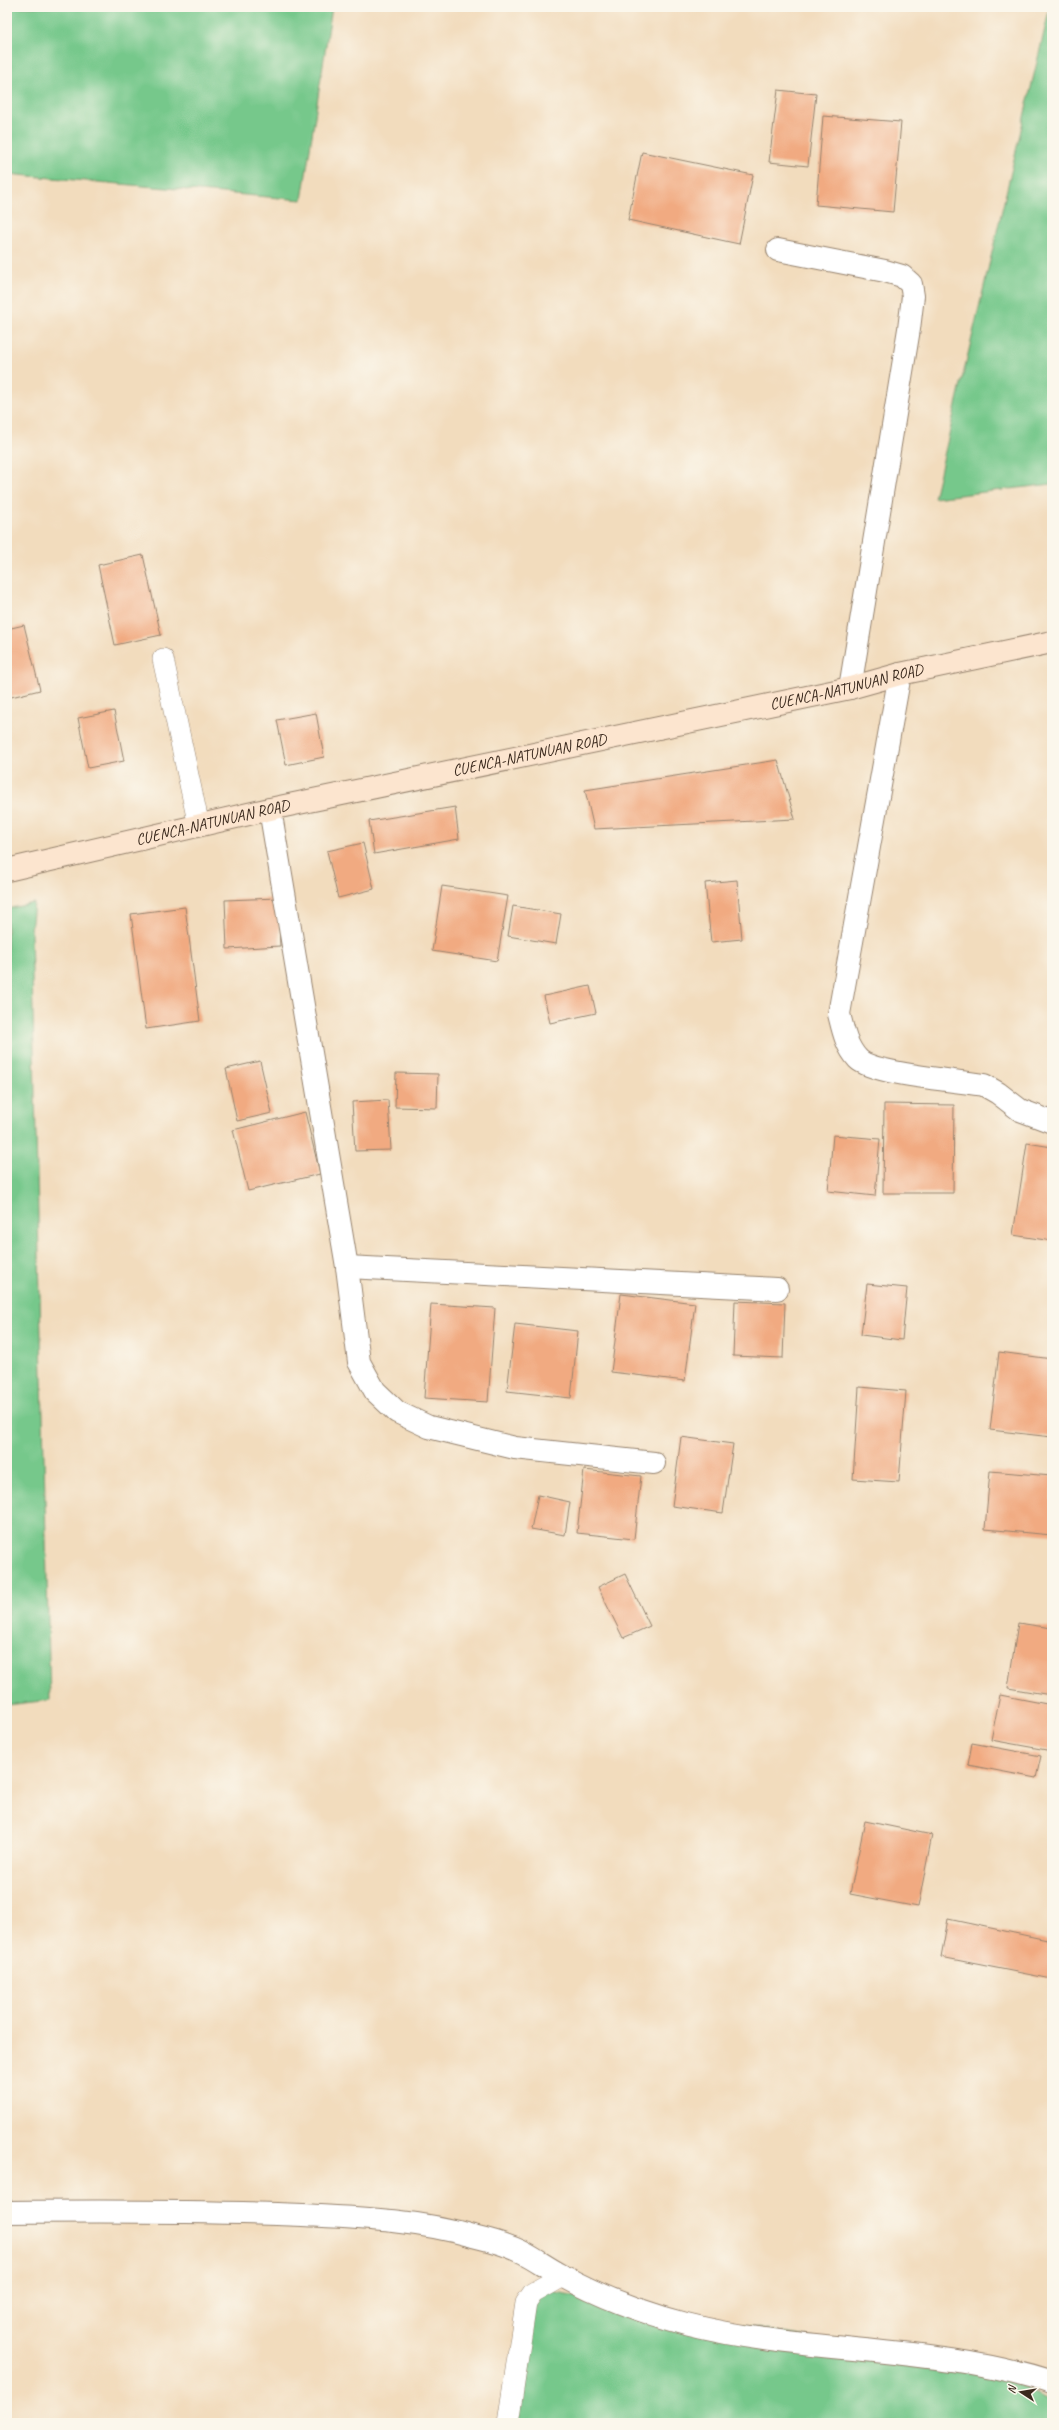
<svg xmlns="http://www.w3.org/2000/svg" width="1059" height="2430" viewBox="0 0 1059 2430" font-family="Caveat,sans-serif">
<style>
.green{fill:#76c88b;stroke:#587954}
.building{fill:#f1aa81}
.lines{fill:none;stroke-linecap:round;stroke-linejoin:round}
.service-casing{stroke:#96836e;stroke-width:22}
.minor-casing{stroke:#96836e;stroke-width:24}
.secondary-casing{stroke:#96836e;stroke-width:24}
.service{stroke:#fff;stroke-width:21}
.minor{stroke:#fff;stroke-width:22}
.secondary{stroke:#fce5cf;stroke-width:22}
.labels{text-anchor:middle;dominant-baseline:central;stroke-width:3.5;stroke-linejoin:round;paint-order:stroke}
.street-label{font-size:16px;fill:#3b2a1e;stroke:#fbf7ec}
</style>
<rect width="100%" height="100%" fill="#fbf7ec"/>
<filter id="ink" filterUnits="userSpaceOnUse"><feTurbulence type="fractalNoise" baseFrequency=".025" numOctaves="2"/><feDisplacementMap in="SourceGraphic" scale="8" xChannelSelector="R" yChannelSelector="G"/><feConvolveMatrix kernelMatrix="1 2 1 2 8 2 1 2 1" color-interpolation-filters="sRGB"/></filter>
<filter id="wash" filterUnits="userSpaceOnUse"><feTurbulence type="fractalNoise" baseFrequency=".012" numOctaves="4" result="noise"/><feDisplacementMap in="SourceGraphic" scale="16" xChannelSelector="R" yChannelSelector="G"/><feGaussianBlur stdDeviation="0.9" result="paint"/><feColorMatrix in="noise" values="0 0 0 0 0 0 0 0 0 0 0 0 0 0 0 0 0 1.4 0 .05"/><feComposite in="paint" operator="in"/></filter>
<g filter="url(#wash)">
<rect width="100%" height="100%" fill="#f2dcbd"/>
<!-- green -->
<g class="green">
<path d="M7,7H332L302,200L7,174Z"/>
<path d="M1050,7H1052V484L934,498Z"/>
<path d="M34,903L31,931L50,1700L7,1705V909Z"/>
<path d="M522,2286L996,2371L1052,2403V2423H509Z"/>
</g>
<g id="blocks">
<!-- building -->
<g class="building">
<path d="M778,90L816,94L808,166L769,162Z"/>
<path d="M823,116L901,122L893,212L816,205Z"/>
<path d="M642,152L753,175L739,244L628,220Z"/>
<path d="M143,555L161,635L115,645L98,565Z"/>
<path d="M24,625L40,690L7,698V629Z"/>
<path d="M114,711L124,761L88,768L78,718Z"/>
<path d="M316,713L324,757L286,765L277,720Z"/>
<path d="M778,760L795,819L594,829L585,790Z"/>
<path d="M455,807L459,839L374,854L369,821Z"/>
<path d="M363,843L374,889L338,898L327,851Z"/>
<path d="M737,880L742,939L711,942L705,883Z"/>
<path d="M442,886L508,896L497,961L432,951Z"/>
<path d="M278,898L280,946L227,949L225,900Z"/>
<path d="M513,906L561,914L556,944L508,936Z"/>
<path d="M185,907L200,1021L146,1029L131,914Z"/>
<path d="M590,986L596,1013L550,1023L544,996Z"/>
<path d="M260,1061L272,1113L237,1121L226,1069Z"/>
<path d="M396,1073L438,1074L437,1108L395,1107Z"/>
<path d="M388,1100L391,1150L355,1151L352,1102Z"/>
<path d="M884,1104L954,1105L953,1193H883Z"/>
<path d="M305,1112L320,1174L248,1191L233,1130Z"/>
<path d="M833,1135L880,1139L875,1196L828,1191Z"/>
<path d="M1027,1143L1052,1147V1241L1013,1235Z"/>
<path d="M867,1284L907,1288L902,1340L861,1335Z"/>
<path d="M621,1294L695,1303L685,1381L611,1372Z"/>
<path d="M735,1301L785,1303L783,1358L733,1356Z"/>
<path d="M431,1304L495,1308L488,1402L424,1398Z"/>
<path d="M515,1324L578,1331L571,1398L507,1391Z"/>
<path d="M999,1352L1052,1359V1437L990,1430Z"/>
<path d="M859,1387L906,1391L899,1482L853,1479Z"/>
<path d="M681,1437L733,1444L723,1513L672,1506Z"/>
<path d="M584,1470L641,1476L634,1539L577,1533Z"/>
<path d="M990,1471L1052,1476V1535L985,1529Z"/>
<path d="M538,1495L570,1502L565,1535L531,1529Z"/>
<path d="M625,1574L650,1626L623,1638L598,1587Z"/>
<path d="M1018,1623L1052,1628L1051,1695L1008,1688Z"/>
<path d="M1000,1695L1052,1705V1751L991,1740Z"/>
<path d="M972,1743L1041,1756L1036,1778L968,1765Z"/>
<path d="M865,1821L932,1835L918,1907L850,1894Z"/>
<path d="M948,1919L1052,1941V1979L941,1957Z"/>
</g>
</g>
</g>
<g filter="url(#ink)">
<use href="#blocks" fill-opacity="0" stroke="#96836e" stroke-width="1"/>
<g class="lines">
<!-- service casing -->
<g class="service-casing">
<g id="service">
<path d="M163,659L199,826"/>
<path d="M508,2423L526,2303L533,2293L563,2276"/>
</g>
</g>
<!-- minor casing -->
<g class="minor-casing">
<g id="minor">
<path d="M778,250L885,271L902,276L911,284L913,296L909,329L850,688"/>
<path d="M900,674L839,1014C843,1030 846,1046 858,1059C872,1074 960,1081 984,1085L998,1093L1020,1110L1052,1122"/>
<path d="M270,809L347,1267L359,1362L375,1391L397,1412L429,1427L515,1448L654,1463"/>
<path d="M347,1267L777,1289"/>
<path d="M7,2212C106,2211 204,2211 303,2215C360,2218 418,2220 473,2236C490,2240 509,2245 524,2253C537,2260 548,2268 561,2275C599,2296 644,2313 686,2324C806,2355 934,2344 1052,2383"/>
</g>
</g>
<!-- secondary casing -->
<g class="secondary-casing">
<g id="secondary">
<path id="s1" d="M7,870L270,809L850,688L900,674L1052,642"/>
</g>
</g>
<!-- service -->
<use href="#service" class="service"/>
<!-- minor -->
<use href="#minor" class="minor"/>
<!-- secondary -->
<use href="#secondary" class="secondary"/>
</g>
</g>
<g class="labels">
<!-- street labels -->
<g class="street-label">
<text stroke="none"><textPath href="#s1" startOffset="859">CUENCA-NATUNUAN ROAD</textPath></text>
<text stroke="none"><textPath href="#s1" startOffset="535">CUENCA-NATUNUAN ROAD</textPath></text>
<text stroke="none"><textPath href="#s1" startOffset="211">CUENCA-NATUNUAN ROAD</textPath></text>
</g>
</g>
<!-- margin -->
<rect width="1059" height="2430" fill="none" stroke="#fbf7ec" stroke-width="24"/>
<!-- north arrow -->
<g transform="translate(1021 2392) rotate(282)" stroke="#fbf7ec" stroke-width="3" paint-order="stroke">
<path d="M0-3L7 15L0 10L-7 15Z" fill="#3b2a1e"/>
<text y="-6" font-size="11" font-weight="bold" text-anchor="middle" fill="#3b2a1e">N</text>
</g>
</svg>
